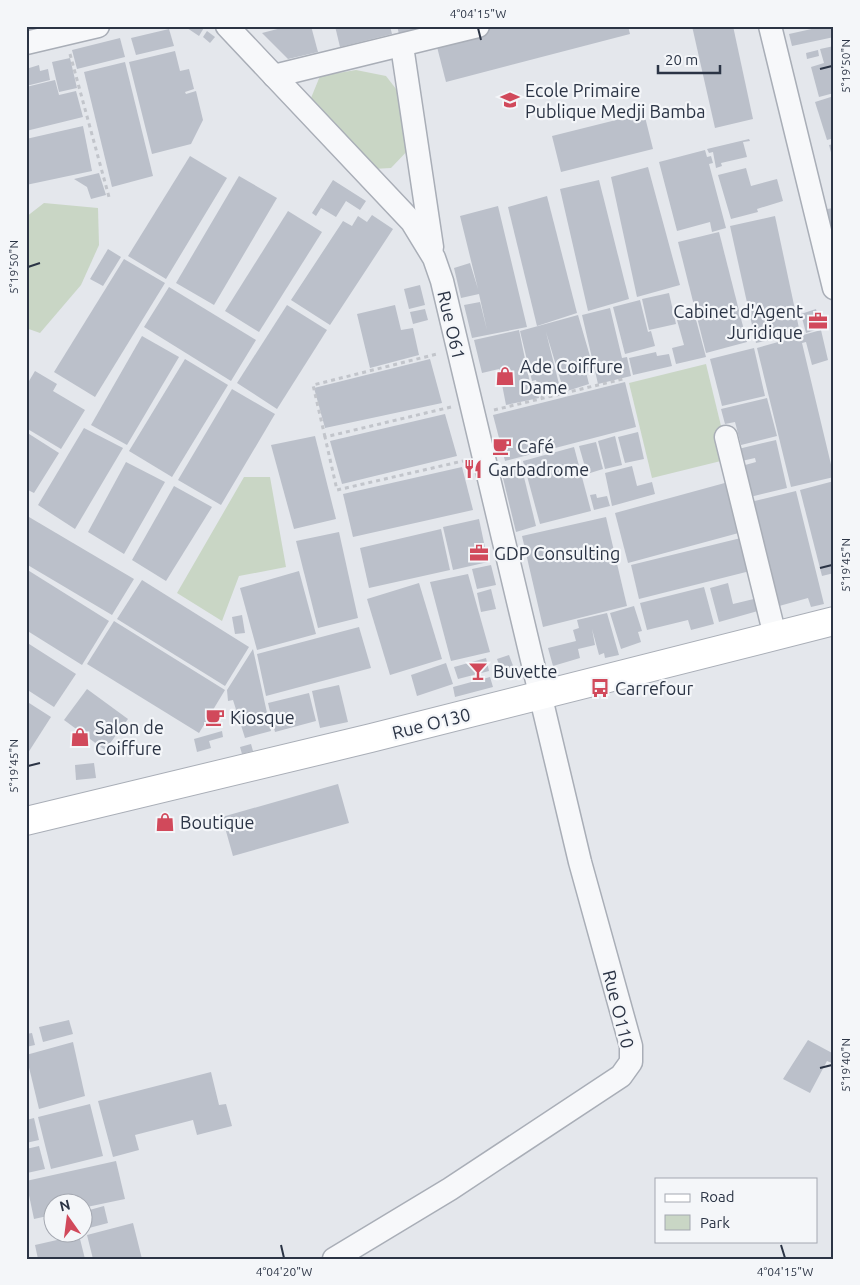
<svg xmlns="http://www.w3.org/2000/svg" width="860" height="1285" viewBox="0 0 860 1285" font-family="Ubuntu,sans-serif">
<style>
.green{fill:#c9d6c5}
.building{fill:#bbc0ca}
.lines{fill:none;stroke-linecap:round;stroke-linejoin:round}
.street-casing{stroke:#a9aeb7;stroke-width:25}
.secondary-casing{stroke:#a9aeb7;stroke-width:30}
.path{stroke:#c2c5cb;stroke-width:3;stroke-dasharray:4 4;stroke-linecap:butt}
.street{stroke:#f7f8fa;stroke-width:22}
.secondary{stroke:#fff;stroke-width:28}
.ticks{fill:none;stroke:#2b3445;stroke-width:2}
.labels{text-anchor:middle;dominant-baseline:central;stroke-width:4.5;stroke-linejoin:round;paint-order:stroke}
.poi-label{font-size:18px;fill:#2b3445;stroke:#f4f6f9;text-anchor:start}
.street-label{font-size:18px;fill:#2b3445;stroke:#f4f6f9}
.neatline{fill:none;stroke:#2b3445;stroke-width:2}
.ticks-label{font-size:12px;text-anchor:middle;fill:#2b3445}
</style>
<rect width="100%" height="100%" fill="#e4e7ec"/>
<!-- green -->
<g class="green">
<path d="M356,70L386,76L403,98L411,147L391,168L373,169L311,98L320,76Z"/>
<path d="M44,203L98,208L99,245L81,285L40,333L26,328V217Z"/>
<path d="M706,364L729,459L652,478L629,383Z"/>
<path d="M244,477H270L286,567L239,576L222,621L177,593Z"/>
</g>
<!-- building -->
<g class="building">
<path d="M26,26H46V27L26,32Z"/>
<path d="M184,26H205L199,36Z"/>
<path d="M289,26H311L318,52L288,59L262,33Z"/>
<path d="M335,26H390L392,34L340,47Z"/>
<path d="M397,26H443L400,38Z"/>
<path d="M499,26H628L630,34L446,82L436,43Z"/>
<path d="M692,26H733L753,119L715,128Z"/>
<path d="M825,26H834V37L792,46L789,34Z"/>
<path d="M169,29L174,46L136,55L131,38Z"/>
<path d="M207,31L215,37L210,43L203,37Z"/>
<path d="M120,38L125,57L77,69L72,50Z"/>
<path d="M834,46V93L819,97L811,67L824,63L820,49Z"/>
<path d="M818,50L819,56L807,59L806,53Z"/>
<path d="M175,51L180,71L189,69L194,89L185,92L186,94L196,91L203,120L191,144L152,154L129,62Z"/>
<path d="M70,58L77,88L59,92L52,62Z"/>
<path d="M125,62L153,176L112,187L84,72Z"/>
<path d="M39,65L40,71L48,69L50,80L26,86V69Z"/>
<path d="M55,80L59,95L76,91L83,117L26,131V87Z"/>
<path d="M834,96V138L827,140L815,102Z"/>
<path d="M644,113L653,149L561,172L552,136Z"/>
<path d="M83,126L92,171L26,185V139Z"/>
<path d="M749,139L750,141L743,142L747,157L721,163L722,166L716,168L713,152L709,153L707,149Z"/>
<path d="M834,144V160H833L829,145Z"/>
<path d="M705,150L707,157L711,156L713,163L709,164L726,228L712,232L710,222L677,231L659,162Z"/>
<path d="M190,156L227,178L166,279L128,256Z"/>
<path d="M648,167L680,285L637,297L611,177Z"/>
<path d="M746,168L751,186L777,179L783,201L757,209L758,212L731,219L718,175Z"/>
<path d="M99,173L106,195L91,199L87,187L74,179Z"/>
<path d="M239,176L277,198L214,305L176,283Z"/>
<path d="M333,180L366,201L360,210L346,201L336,217L321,208L316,216L312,213Z"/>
<path d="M599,180L629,299L588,311L560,189Z"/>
<path d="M547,196L577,313L537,326L508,207Z"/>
<path d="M834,200V254L822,210L833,208L831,201Z"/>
<path d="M498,206L527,327L472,338L464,305L480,302L487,330L479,294L461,298L454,268L470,263L478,289L460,216Z"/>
<path d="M288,211L322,232L259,332L225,311Z"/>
<path d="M372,215L393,229L330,325L291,300L343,221L352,226L358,216L367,222Z"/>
<path d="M775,216L800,333L756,343L730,226Z"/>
<path d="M719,232L747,342L706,353L678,242Z"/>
<path d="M108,249L121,257L103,286L90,279Z"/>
<path d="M124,259L165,283L95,397L54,372Z"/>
<path d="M420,285L425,305L409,309L404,289Z"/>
<path d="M169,287L256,340L231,381L144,327Z"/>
<path d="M669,293L676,324L649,330L642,299Z"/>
<path d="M640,300L648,332L651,331L655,346L625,354L613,307Z"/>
<path d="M287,305L327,330L277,409L237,383Z"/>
<path d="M395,305L401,330L413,328L419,355L370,368L357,314Z"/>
<path d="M610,308L622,358L627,357L631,376L598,384L582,315Z"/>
<path d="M425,309L428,320L413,324L410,312Z"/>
<path d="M816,309L821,328L806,333L801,314Z"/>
<path d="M578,315L594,370L586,372L589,384L564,392L546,332L561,392L541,397L536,380L532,381L520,331Z"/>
<path d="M695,316L706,357L676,364L672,348L684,345L677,320Z"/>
<path d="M519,330L530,383L536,382L539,398L506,405L499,369L482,373L474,340Z"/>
<path d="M821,330L828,360L812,365L806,342L802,343L834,477L791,487L757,348Z"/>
<path d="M142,336L179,357L127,445L91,425Z"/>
<path d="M754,348L765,396L722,406L710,359Z"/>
<path d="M656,352L657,356L669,354L672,366L633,375L629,358Z"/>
<path d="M185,359L228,385L172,477L129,451Z"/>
<path d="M430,359L442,403L325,428L314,388Z"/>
<path d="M35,371L57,384L53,391L85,410L61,449L26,428V380L29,381Z"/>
<path d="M625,382L636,427L505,461L493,415Z"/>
<path d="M232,389L275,414L221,505L178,480Z"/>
<path d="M767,398L777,436L741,445L735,422L725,424L721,409Z"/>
<path d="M445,414L457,456L342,484L330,441Z"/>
<path d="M84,428L123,448L75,529L38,505Z"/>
<path d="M26,432L59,453L34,493L26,489Z"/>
<path d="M638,432L644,459L625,463L618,437Z"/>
<path d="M315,436L336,519L294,529L271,445Z"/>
<path d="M615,436L622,465L605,469L598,441Z"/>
<path d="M776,440L787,488L746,498L738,467L756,462L755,458L737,462L734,450Z"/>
<path d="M596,442L603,469L587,474L579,446Z"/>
<path d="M574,447L591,511L540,524L523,461Z"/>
<path d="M126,462L165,482L124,554L88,532Z"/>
<path d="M521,465L536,526L516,532L501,470Z"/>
<path d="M632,466L637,486L652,482L655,494L612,506L605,473Z"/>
<path d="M462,467L473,510L353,537L343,494Z"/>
<path d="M732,481L746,531L628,563L615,513Z"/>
<path d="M834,481V573L822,576L800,490Z"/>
<path d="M174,486L212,507L166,581L132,560Z"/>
<path d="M796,491L824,604L811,607L808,598L772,608L746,503Z"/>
<path d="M596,494L597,498L607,496L610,506L594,510L590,495Z"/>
<path d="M29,517L134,579L112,615L26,564V521Z"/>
<path d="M606,517L627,606L543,627L522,536Z"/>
<path d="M479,519L488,562L453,570L443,527Z"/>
<path d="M441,529L450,570L369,588L360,548Z"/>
<path d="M339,532L358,618L318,628L296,541Z"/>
<path d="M749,536L758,569L639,599L631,565Z"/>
<path d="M491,565L496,585L477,589L472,569Z"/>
<path d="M26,569L109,621L82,665L26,630Z"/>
<path d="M299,571L316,634L257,650L240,588Z"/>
<path d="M468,574L490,652L451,661L430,582Z"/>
<path d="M142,580L249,647L225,686L117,619Z"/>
<path d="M419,583L442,659L390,675L367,599Z"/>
<path d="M728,583L733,604L762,597L765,609L719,622L710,588Z"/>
<path d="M704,587L714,624L691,630L688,620L647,630L640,603Z"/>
<path d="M491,589L496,609L481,612L477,593Z"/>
<path d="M634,606L642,631L638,632L641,642L621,649L610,613Z"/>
<path d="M607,613L619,655L605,658L604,653L599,655L592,629L595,645L578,649L580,658L553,666L548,648L576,641L573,630L579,628L577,620Z"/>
<path d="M242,615L245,633L235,634L232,617Z"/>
<path d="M114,621L225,690L199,733L87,664Z"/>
<path d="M359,627L371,668L266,696L257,654Z"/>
<path d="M26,642L76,674L54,707L26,689Z"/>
<path d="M253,649L271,731L245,738L233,700L228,701L227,690Z"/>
<path d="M509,655L515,671L503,676L497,659Z"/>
<path d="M486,658L489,671L458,679L454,667Z"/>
<path d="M446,663L453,684L417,696L411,675Z"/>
<path d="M490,677L493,687L455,697L453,687Z"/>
<path d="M339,685L348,722L320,728L312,691Z"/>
<path d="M87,689L128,719L105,750L64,720Z"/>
<path d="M309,693L316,721L275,732L268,703Z"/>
<path d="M26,701L51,717L26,756Z"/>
<path d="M222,731L223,737L209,741L211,748L197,752L194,739Z"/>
<path d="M251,744L253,751L242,754L240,747Z"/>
<path d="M94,763L96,778L76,780L75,765Z"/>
<path d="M338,784L349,823L233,856L222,817Z"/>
<path d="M69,1020L73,1034L43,1042L39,1027Z"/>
<path d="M32,1033L35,1045L26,1047V1034Z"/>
<path d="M808,1040L834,1054V1064L827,1061L810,1093L783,1079Z"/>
<path d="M73,1042L85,1096L39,1109L26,1055Z"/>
<path d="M211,1072L219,1105L226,1104L232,1126L197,1135L193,1120L135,1135L139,1150L113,1157L98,1101Z"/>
<path d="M90,1104L103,1156L51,1169L38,1117Z"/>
<path d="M34,1118L39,1140L26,1143V1120Z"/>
<path d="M39,1146L45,1169L27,1173L26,1149Z"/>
<path d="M116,1161L125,1199L82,1208V1202H52V1215L34,1219L26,1181Z"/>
<path d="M104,1206L108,1223L89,1228L87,1220L82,1221V1212Z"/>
<path d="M133,1223L142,1259H93L87,1235Z"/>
<path d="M79,1235L85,1259H38L35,1245Z"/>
</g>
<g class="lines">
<!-- street casing -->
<g class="street-casing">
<g id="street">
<path d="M227,26L412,222L434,258L442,281L580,862L631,1046V1062L621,1076L450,1189L334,1259"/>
<path d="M770,26L834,288"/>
<path d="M26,43L98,26"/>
<path d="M402,46L432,247"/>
<path d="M274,76L478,26"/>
<path d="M726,437L775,636"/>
</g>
</g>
<!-- secondary casing -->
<g class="secondary-casing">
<path id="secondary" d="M26,821L371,738L834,621"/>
</g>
<!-- path -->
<g class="path">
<path d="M70,54L109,197"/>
<path d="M451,407L325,437L337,490L463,461"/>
<path d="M494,410L623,379"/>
<path d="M325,437L313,385L437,354"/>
</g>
<!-- street -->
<use href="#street" class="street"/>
<!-- secondary -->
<use href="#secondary" class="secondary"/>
</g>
<!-- ticks -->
<path class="ticks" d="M478,28L481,40M820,69L832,66M28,267L40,263M820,568L832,565M28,766L40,763M820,1068L832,1065M281,1245L284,1258M781,1245L785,1258"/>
<!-- icons -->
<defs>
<g id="school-bare" transform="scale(1.5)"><path d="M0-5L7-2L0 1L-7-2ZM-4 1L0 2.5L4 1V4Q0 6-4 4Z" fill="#d1495b" stroke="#f4f6f9" stroke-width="2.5" paint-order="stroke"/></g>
<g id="office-bare" transform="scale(1.5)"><path d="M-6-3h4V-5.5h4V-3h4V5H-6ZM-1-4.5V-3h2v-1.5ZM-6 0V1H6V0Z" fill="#d1495b" stroke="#f4f6f9" stroke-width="2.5" paint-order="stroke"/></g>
<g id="shop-bare" transform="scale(1.5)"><path d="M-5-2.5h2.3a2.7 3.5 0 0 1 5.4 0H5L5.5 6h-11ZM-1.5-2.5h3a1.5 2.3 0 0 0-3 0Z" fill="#d1495b" stroke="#f4f6f9" stroke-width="2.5" paint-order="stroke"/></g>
<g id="cafe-bare" transform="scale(1.5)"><path d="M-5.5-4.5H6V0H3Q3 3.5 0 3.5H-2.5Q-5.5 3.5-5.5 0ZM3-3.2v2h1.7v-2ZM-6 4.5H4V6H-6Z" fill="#d1495b" stroke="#f4f6f9" stroke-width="2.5" paint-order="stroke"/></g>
<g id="restaurant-bare" transform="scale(1.5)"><path d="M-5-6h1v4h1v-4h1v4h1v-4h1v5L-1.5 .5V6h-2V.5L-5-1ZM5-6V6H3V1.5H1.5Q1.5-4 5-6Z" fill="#d1495b" stroke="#f4f6f9" stroke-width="2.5" paint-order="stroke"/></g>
<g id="bar-bare" transform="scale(1.5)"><path d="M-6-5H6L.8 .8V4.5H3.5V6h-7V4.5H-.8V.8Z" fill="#d1495b" stroke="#f4f6f9" stroke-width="2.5" paint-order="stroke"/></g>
<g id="bus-bare" transform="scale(1.5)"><path d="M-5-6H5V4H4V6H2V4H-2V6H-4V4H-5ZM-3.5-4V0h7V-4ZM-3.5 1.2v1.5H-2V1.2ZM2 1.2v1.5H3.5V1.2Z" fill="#d1495b" stroke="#f4f6f9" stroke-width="2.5" paint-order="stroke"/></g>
</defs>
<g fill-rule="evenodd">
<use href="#school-bare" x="510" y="100"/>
<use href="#office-bare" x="818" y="321"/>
<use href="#shop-bare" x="505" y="376"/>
<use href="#cafe-bare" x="502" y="446"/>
<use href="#restaurant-bare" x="473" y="469"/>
<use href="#office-bare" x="479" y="553"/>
<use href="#bar-bare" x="478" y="671"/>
<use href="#bus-bare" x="600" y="688"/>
<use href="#cafe-bare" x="215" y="717"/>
<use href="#shop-bare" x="80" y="737"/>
<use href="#shop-bare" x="165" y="822"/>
</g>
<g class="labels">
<!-- poi labels -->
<g class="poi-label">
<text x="525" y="90">Ecole Primaire<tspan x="525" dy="21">Publique Medji Bamba</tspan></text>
<text x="803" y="311" text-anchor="end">Cabinet d'Agent<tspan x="803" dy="21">Juridique</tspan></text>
<text x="520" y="366">Ade Coiffure<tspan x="520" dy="21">Dame</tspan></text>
<text x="517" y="446">Café</text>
<text x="488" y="469">Garbadrome</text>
<text x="494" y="553">GDP Consulting</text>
<text x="493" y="671">Buvette</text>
<text x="615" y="688">Carrefour</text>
<text x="230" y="717">Kiosque</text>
<text x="95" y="727">Salon de<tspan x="95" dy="21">Coiffure</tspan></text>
<text x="180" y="822">Boutique</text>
</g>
<!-- street labels -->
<g class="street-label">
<text transform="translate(452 325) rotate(77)">Rue O61</text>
<text transform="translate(431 723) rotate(-14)">Rue O130</text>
<text transform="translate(619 1009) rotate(76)">Rue O110</text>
</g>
</g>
<!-- border -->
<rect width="860" height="1285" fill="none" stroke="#f4f6f9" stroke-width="55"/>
<!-- legend -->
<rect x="655" y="1178" width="162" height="65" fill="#f4f6f9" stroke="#a4a8b1"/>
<rect x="665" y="1194" width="25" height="8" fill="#ffffff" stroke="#a4a8b1"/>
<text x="700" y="1202" font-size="15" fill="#2b3445">Road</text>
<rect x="665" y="1215" width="25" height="15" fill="#c9d6c5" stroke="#a4a8b1"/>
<text x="700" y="1228" font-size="15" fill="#2b3445">Park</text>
<!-- north arrow -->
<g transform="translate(68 1218) rotate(346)"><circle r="24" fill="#f4f6f9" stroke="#a4a8b1"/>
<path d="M0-4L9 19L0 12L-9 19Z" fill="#d1495b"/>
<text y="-8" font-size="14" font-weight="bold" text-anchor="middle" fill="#2b3445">N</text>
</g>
<!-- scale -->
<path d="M658 65v8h62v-8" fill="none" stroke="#2b3445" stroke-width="2.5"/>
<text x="665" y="65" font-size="15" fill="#2b3445" stroke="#f4f6f9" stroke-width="4" paint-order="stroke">20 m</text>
<rect x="28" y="28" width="804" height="1230" class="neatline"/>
<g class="ticks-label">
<text x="478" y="18">4°04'15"W</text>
<text transform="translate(846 66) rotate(-90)" y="4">5°19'50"N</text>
<text transform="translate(14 267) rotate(-90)" y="4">5°19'50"N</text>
<text transform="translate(846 565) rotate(-90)" y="4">5°19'45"N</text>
<text transform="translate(14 766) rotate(-90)" y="4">5°19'45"N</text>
<text transform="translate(846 1065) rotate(-90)" y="4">5°19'40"N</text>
<text x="284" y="1276">4°04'20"W</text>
<text x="785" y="1276">4°04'15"W</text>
</g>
</svg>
